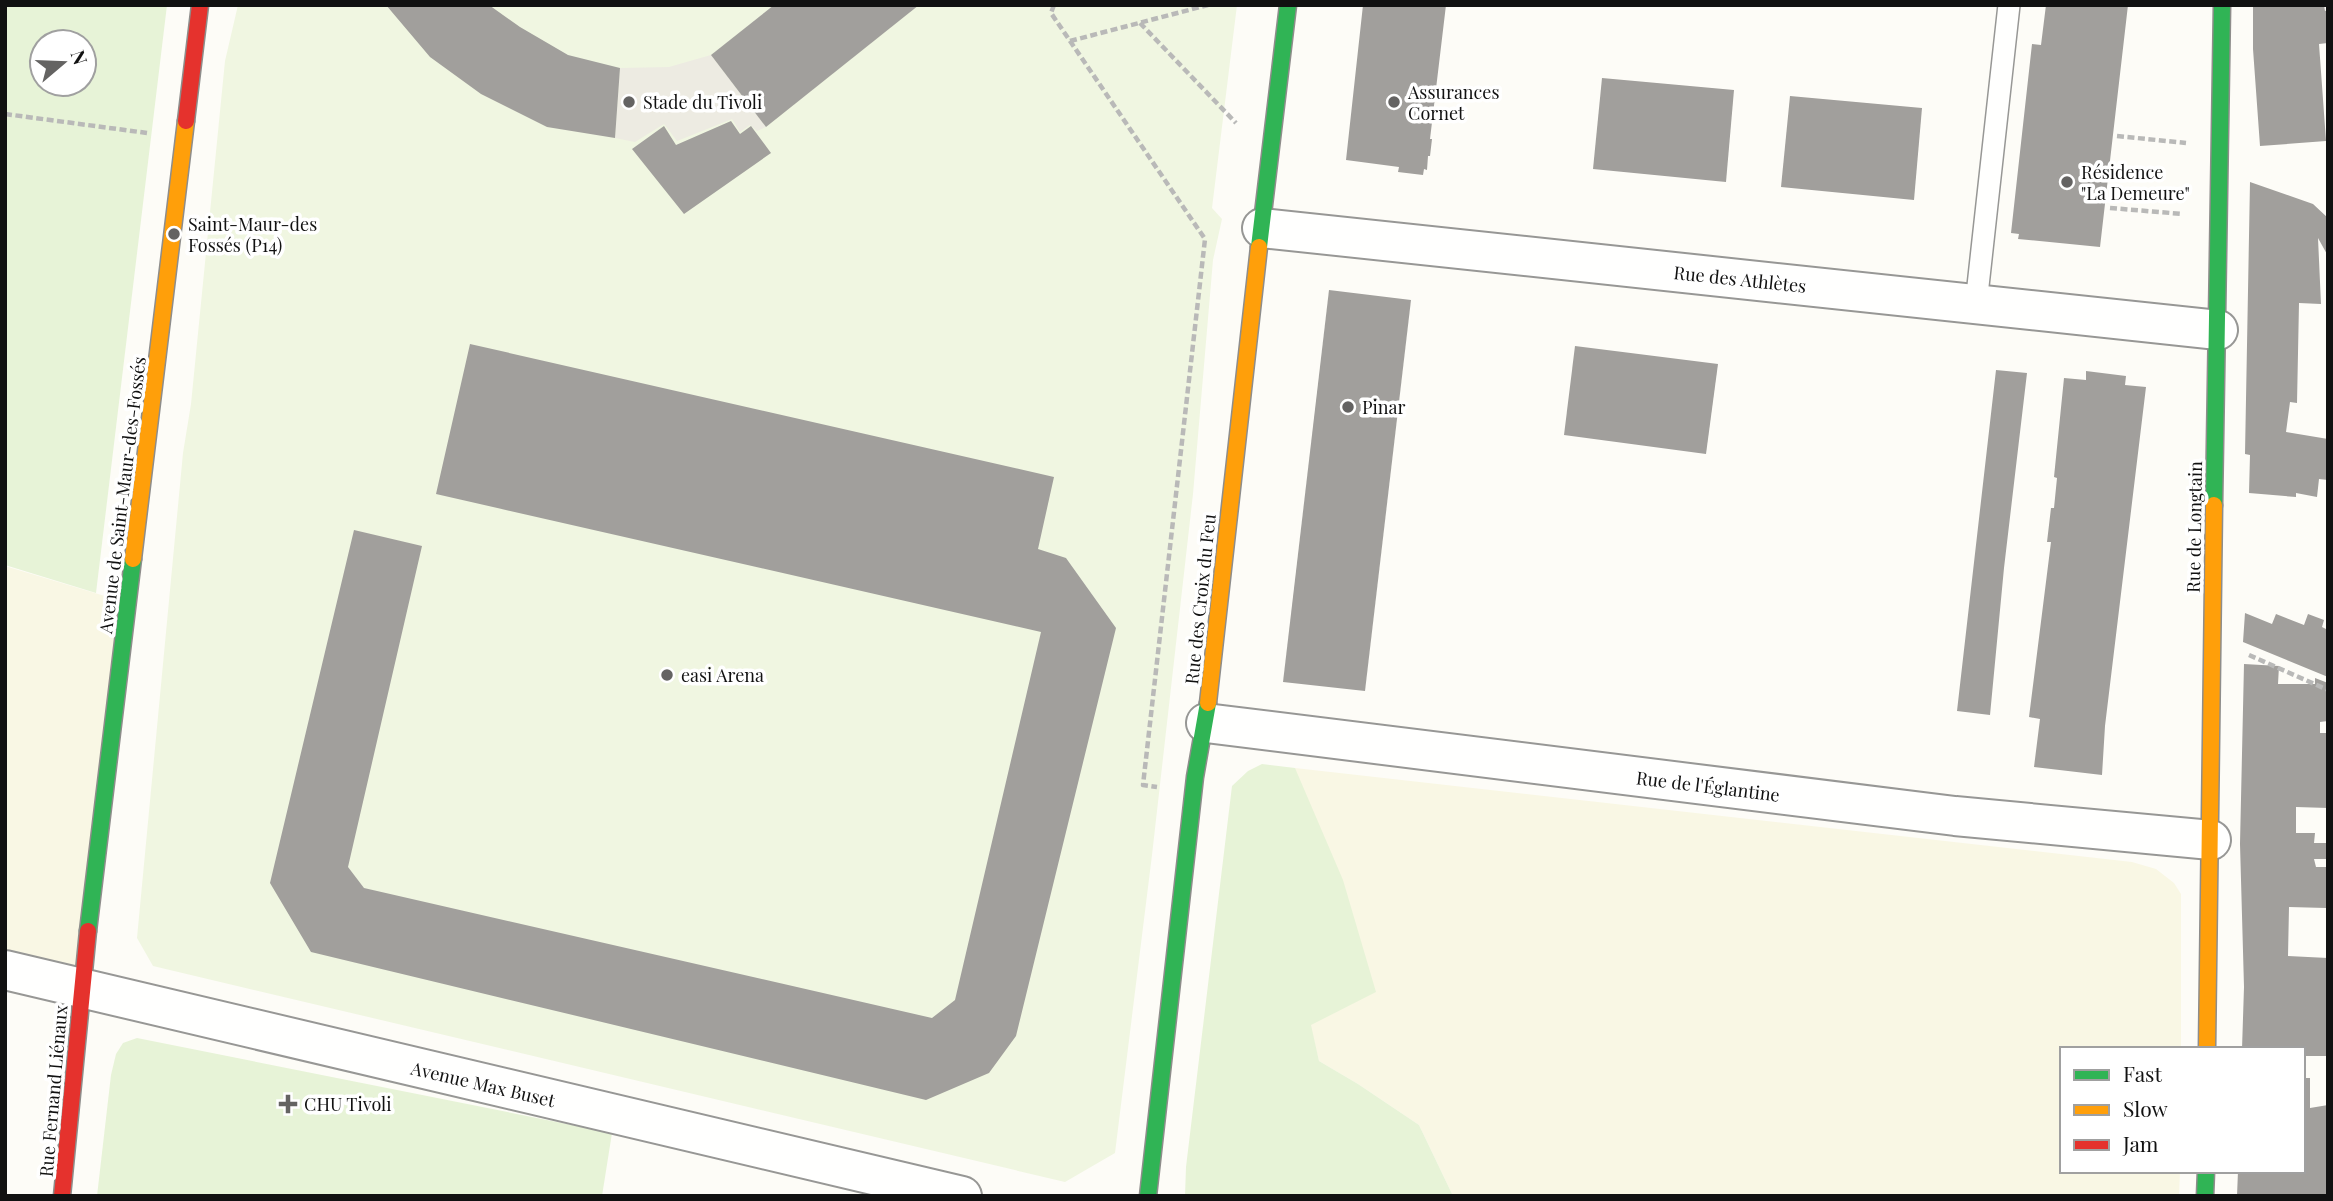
<svg xmlns="http://www.w3.org/2000/svg" width="2333" height="1201" viewBox="0 0 2333 1201" font-family="'Playfair Display',serif">
<style>
.farmland{fill:#f9f7e4}
.green{fill:#e7f3d7;fill-rule:evenodd}
.pitch{fill:#f0f6e1}
.plaza{fill:#edebe2}
.building{fill:#a19f9c}
.lines{fill:none;stroke-linecap:round;stroke-linejoin:round}
.lane-casing{stroke:#979795;stroke-width:24}
.street-casing{stroke:#979795;stroke-width:42}
.fast-casing{stroke:#8e8d8b;stroke-width:19}
.slow-casing{stroke:#8e8d8b;stroke-width:19}
.jam-casing{stroke:#8e8d8b;stroke-width:19}
.path{stroke:#b9b9b8;stroke-width:4.5;stroke-dasharray:7 3.5;stroke-linecap:butt}
.lane{stroke:#fffffe;stroke-width:21}
.street{stroke:#fffffe;stroke-width:38}
.fast{stroke:#30b455;stroke-width:16}
.slow{stroke:#ff9f0a;stroke-width:16}
.jam{stroke:#e5322d;stroke-width:16}
.poi-dot{fill:#646362;stroke:#fff;stroke-width:2.5}
.labels{text-anchor:middle;dominant-baseline:central;stroke-width:7;stroke-linejoin:round;paint-order:stroke}
.poi-label{font-size:18px;fill:#111;stroke:#fff;text-anchor:start}
.street-label{font-size:18px;fill:#111;stroke:#fff}
</style>
<rect width="100%" height="100%" fill="#fdfcf7"/>
<!-- farmland -->
<g class="farmland">
<path d="M5,566L128,603L82,989L5,970Z"/>
<path d="M1295,768L2132,862L2156,869L2174,883L2181,894V1049H2062V1171H2180L2179,1196H1453L1419,1125L1358,1084L1319,1061L1310,1025Z"/>
</g>
<!-- green -->
<g class="green">
<path d="M5,5H167L96,593L5,565ZM42,42H84V84H42Z"/>
<path d="M1262,764L1295,768L1343,880L1376,992L1311,1025L1319,1061L1358,1084L1419,1125L1453,1196H1185L1186,1167L1232,786L1248,771Z"/>
<path d="M137,1038L612,1133L602,1196H97L111,1075L116,1054L123,1043Z"/>
</g>
<!-- pitch -->
<path class="pitch" d="M238,5H1237L1212,208L1222,219L1213,260L1193,494L1152,855L1115,1153L1065,1182L153,966L137,938L183,453L191,404L225,61Z"/>
<!-- plaza -->
<path class="plaza" d="M711,55L766,127L757,131L750,125L740,132L732,119L677,141L664,124L635,142L615,138L620,68L669,67Z"/>
<!-- building -->
<g class="building">
<path d="M386,5H489L520,27L568,55L620,68L615,138L547,127L481,94L430,57Z"/>
<path d="M774,5H919L766,127L711,55Z"/>
<path d="M1363,5H1446L1430,139H1432L1430,156H1428L1427,170L1424,169L1423,175L1398,172L1399,167L1346,160Z"/>
<path d="M2046,5H2128L2100,247L2018,239L2019,234L2011,233L2032,44L2041,45Z"/>
<path d="M2253,5H2324L2325,11L2328,10V43L2319,44L2326,141L2260,146L2253,49Z"/>
<path d="M1602,78L1734,90L1726,182L1593,169Z"/>
<path d="M1790,96L1922,108L1914,200L1781,187Z"/>
<path d="M731,121L740,134L751,126L771,153L684,214L632,149L664,126L676,145Z"/>
<path d="M2250,182L2313,204L2328,218V256L2318,238L2321,304L2299,303L2297,403L2290,402L2286,432L2328,439V480L2319,479L2317,497L2296,493V497L2249,493L2250,455L2245,454Z"/>
<path d="M1329,290L1411,300L1365,691L1283,682Z"/>
<path d="M470,344L1054,477L1038,549L1066,558L1116,628L1016,1036L989,1073L926,1100L311,952L270,883L354,530L422,546L348,867L364,888L932,1018L955,1000L1041,632L436,494Z"/>
<path d="M1575,346L1718,364L1706,454L1564,435Z"/>
<path d="M1996,370L2027,373L2004,568L1990,715L1957,711Z"/>
<path d="M2086,371L2126,376L2125,385L2146,387L2105,726L2102,775L2034,767L2040,719L2029,717L2051,542H2047L2051,508H2054L2057,478L2054,477L2064,378L2086,380Z"/>
<path d="M2245,613L2272,624L2276,614L2304,625L2308,614L2324,620L2322,627L2328,630V677L2243,642Z"/>
<path d="M2244,664L2279,666L2278,684H2315V678L2328,683V721L2320,722V733H2328V808L2296,807V833H2315L2314,843H2328V859H2314L2316,867H2326L2328,898L2326,908L2289,907L2288,956L2328,958V1056H2303V1049H2242L2244,987L2240,844Z"/>
<path d="M2303,1078H2310V1108L2328,1105V1196H2237L2238,1171H2303Z"/>
</g>
<g class="lines">
<!-- lane casing -->
<g class="lane-casing">
<path id="lane" d="M1976,304L2009,5"/>
</g>
<!-- street casing -->
<g class="street-casing">
<g id="street">
<path d="M1262,228L2218,330"/>
<path d="M1206,723L1955,816L2211,840"/>
<path d="M5,970L962,1196"/>
</g>
</g>
<!-- fast casing -->
<g class="fast-casing">
<g id="fast">
<path d="M1259,247L1288,5"/>
<path d="M2214,505L2222,5"/>
<path d="M88,931L133,559"/>
<path d="M1148,1196L1195,777L1208,703"/>
<path d="M2205,1196L2206,1171"/>
</g>
</g>
<!-- slow casing -->
<g class="slow-casing">
<g id="slow">
<path d="M133,559L186,121"/>
<path d="M1208,703L1259,247"/>
<path d="M2207,1049L2214,505"/>
</g>
</g>
<!-- jam casing -->
<g class="jam-casing">
<g id="jam">
<path d="M186,121L200,5"/>
<path d="M62,1196L88,931"/>
</g>
</g>
<!-- path -->
<g class="path">
<path d="M1054,5L1051,13L1205,239L1143,785L1157,787"/>
<path d="M1140,23L1236,123"/>
<path d="M1070,41L1208,5"/>
<path d="M5,114L147,133"/>
<path d="M2117,136L2186,143"/>
<path d="M2110,208L2183,214"/>
<path d="M2249,655L2328,690"/>
</g>
<!-- lane -->
<use href="#lane" class="lane"/>
<!-- street -->
<use href="#street" class="street"/>
<!-- fast -->
<use href="#fast" class="fast"/>
<!-- slow -->
<use href="#slow" class="slow"/>
<!-- jam -->
<use href="#jam" class="jam"/>
</g>
<!-- markers -->
<g class="poi-dot">
<circle cx="629" cy="102" r="7"/>
<circle cx="1394" cy="102" r="7"/>
<circle cx="2067" cy="182" r="7"/>
<circle cx="174" cy="234" r="7"/>
<circle cx="1348" cy="407" r="7"/>
<circle cx="667" cy="675" r="7"/>
<path d="M284.5 1093.5h7v7h7v7h-7v7h-7v-7h-7v-7h7z"/>
</g>
<g class="labels">
<!-- poi labels -->
<g class="poi-label">
<text x="1408" y="92">Assurances<tspan x="1408" dy="21">Cornet</tspan></text>
<text x="643" y="102">Stade du Tivoli</text>
<text x="2081" y="172">Résidence<tspan x="2081" dy="21">"La Demeure"</tspan></text>
<text x="188" y="224">Saint-Maur-des<tspan x="188" dy="21">Fossés (P14)</tspan></text>
<text x="1362" y="407">Pinar</text>
<text x="681" y="675">easi Arena</text>
<text x="304" y="1104">CHU Tivoli</text>
</g>
<!-- street labels -->
<g class="street-label">
<text transform="translate(1740 279) rotate(6)">Rue des Athlètes</text>
<text transform="translate(122 495) rotate(-83)">Avenue de Saint-Maur-des-Fossés</text>
<text transform="translate(2194 527) rotate(-89)">Rue de Longtain</text>
<text transform="translate(1200 599) rotate(-84)">Rue des Croix du Feu</text>
<text transform="translate(1708 786) rotate(7)">Rue de l'Églantine</text>
<text transform="translate(483 1084) rotate(13)">Avenue Max Buset</text>
<text transform="translate(53 1091) rotate(-85)">Rue Fernand Liénaux</text>
</g>
</g>
<!-- border -->
<rect width="2333" height="1201" fill="none" stroke="#111111" stroke-width="14"/>
<!-- legend -->
<rect x="2060" y="1047" width="245" height="126" fill="#ffffff" stroke="#a0a0a0" stroke-width="2"/>
<rect x="2074" y="1070" width="35" height="10" fill="#30b455" stroke="#a0a0a0" stroke-width="2"/>
<text x="2123" y="1082" font-size="21" fill="#111111">Fast</text>
<rect x="2074" y="1105" width="35" height="10" fill="#ff9f0a" stroke="#a0a0a0" stroke-width="2"/>
<text x="2123" y="1117" font-size="21" fill="#111111">Slow</text>
<rect x="2074" y="1140" width="35" height="10" fill="#e5322d" stroke="#a0a0a0" stroke-width="2"/>
<text x="2123" y="1152" font-size="21" fill="#111111">Jam</text>
<!-- north arrow -->
<g transform="translate(63 63) rotate(71)"><circle r="33" fill="#ffffff" stroke="#a0a0a0" stroke-width="2"/>
<path d="M0-5L12 26L0 18L-12 26Z" fill="#646362"/>
<text y="-10" font-size="19" font-weight="bold" text-anchor="middle" fill="#111111">N</text>
</g>
</svg>
